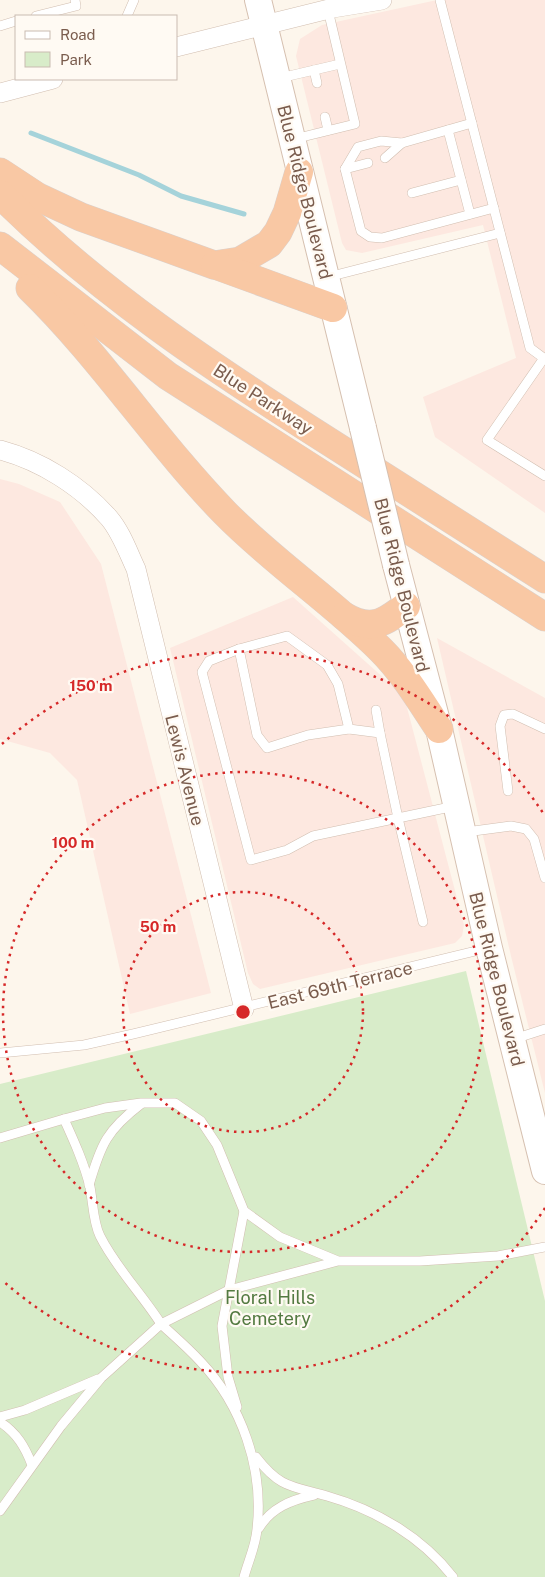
<svg xmlns="http://www.w3.org/2000/svg" width="545" height="1577" viewBox="0 0 545 1577" font-family="'Public Sans',sans-serif">
<style>
.commercial{fill:#fde8e0}
.green{fill:#d8ecc9}
.lines{fill:none;stroke-linecap:round;stroke-linejoin:round}
.stream{stroke:#a5d3da;stroke-width:5}
.service-casing{stroke:#d1beb0;stroke-width:10}
.minor-casing{stroke:#d1beb0;stroke-width:20}
.secondary-casing{stroke:#d6c0b0;stroke-width:28}
.trunk-casing{stroke:#dad1cd;stroke-width:29}
.service{stroke:#fff;stroke-width:9}
.minor{stroke:#fff;stroke-width:19}
.secondary{stroke:#fff;stroke-width:26}
.trunk{stroke:#f9c8a4;stroke-width:28}
.secondary-bridge-casing{stroke:#d6c0b0;stroke-width:28;stroke-linecap:butt}
.secondary-bridge{stroke:#fff;stroke-width:26}
.ring{fill:none;stroke:#d62828;stroke-width:2.5;stroke-dasharray:2.5 5}
.labels{text-anchor:middle;dominant-baseline:central;stroke-width:4.5;stroke-linejoin:round;paint-order:stroke}
.street-label{font-size:18px;fill:#7a5c4d;stroke:#fffaf3}
.park-label{font-size:18px;fill:#537a41;stroke:#fffaf3}
.centre{fill:#d62828;stroke:#fffaf3;stroke-width:2.5}
.ring-label{font-size:15px;text-anchor:middle;font-weight:bold;fill:#d62828;stroke:#fffaf3;stroke-width:4.5;stroke-linejoin:round;paint-order:stroke}
</style>
<rect width="100%" height="100%" fill="#fdf6ec"/>
<!-- commercial -->
<g class="commercial">
<path d="M437,0H545V513L435,437L423,397L516,358L483,225L362,253L346,250L342,243L296,56L300,39L322,25Z"/>
<path d="M0,479L19,484L60,502L101,564L211,993L130,1014L77,780L50,753L0,739Z"/>
<path d="M293,597L404,696L464,925L462,936L455,943L260,989L253,984L248,973L170,648Z"/>
<path d="M437,638L545,698V1093L511,956Z"/>
</g>
<!-- green -->
<path class="green" d="M466,971L545,1301V1577H0V1084Z"/>
<g class="lines">
<!-- stream -->
<path class="stream" d="M31,133L139,175L181,196L244,214"/>
<!-- service casing -->
<g class="service-casing">
<g id="service">
<path d="M440,0L530,348L545,359"/>
<path d="M36,16L76,6L75,0"/>
<path d="M127,16L134,0"/>
<path d="M0,26L16,21"/>
<path d="M314,70L317,83"/>
<path d="M280,78L340,64"/>
<path d="M325,117L328,130"/>
<path d="M448,130L470,214"/>
<path d="M294,139L355,124L328,10"/>
<path d="M385,158L402,143L472,123"/>
<path d="M368,163L345,169L361,231L370,237L382,238L494,208"/>
<path d="M345,169L358,147L381,141L402,143"/>
<path d="M412,193L461,180"/>
<path d="M328,277L500,233"/>
<path d="M544,358L487,440L545,476"/>
<path d="M239,649L257,735L267,748L308,735L349,729"/>
<path d="M376,710L380,733"/>
<path d="M508,791L500,726L504,715L513,714L545,729"/>
<path d="M466,832L511,826L526,829L534,839L545,878"/>
<path d="M423,922L398,818L313,836L287,850L251,860L202,672L209,661L239,649L287,636L327,665L338,684L349,729L380,733L398,818L455,806"/>
<path d="M514,1039L545,1029"/>
<path d="M0,1053L84,1045L133,1034L488,948"/>
<path d="M0,1138L64,1119"/>
<path d="M89,1185C101,1144 107,1130 141,1104"/>
<path d="M338,1261L280,1237L244,1211L217,1145L201,1121L175,1103H141L105,1108L64,1119C74,1141 84,1163 90,1187C93,1202 93,1222 100,1236C116,1268 142,1294 161,1324L229,1290L338,1261H420L498,1256L545,1247"/>
<path d="M237,1407L228,1377L222,1326L244,1211"/>
<path d="M0,1417L25,1410L98,1379"/>
<path d="M0,1422C17,1433 25,1447 32,1465"/>
<path d="M256,1457C280,1488 291,1486 327,1496C376,1510 422,1537 453,1577"/>
<path d="M0,1511L61,1426L101,1378L161,1324C174,1336 188,1348 200,1361C242,1405 264,1469 257,1529C256,1545 248,1562 244,1577"/>
<path d="M259,1528C271,1508 291,1500 314,1495"/>
</g>
</g>
<!-- minor casing -->
<g class="minor-casing">
<g id="minor">
<path d="M176,47L333,8L382,0"/>
<path d="M0,93L53,79"/>
<path d="M0,450C41,461 81,486 109,518C121,532 128,552 136,569L244,1009"/>
</g>
</g>
<!-- secondary casing -->
<g class="secondary-casing">
<g id="secondary">
<path d="M258,0L363,428"/>
<path d="M396,565L439,729L489,948L545,1171"/>
</g>
</g>
<!-- trunk casing -->
<g class="trunk-casing">
<g id="trunk">
<path d="M0,172L38,197L81,217L214,265L240,261L269,244L278,232L287,213L299,172"/>
<path d="M0,194C97,291 213,368 328,441C401,487 473,533 545,579"/>
<path d="M0,246L168,376L545,617"/>
<path d="M215,265L333,308"/>
<path d="M30,288C101,357 156,442 225,513C274,563 332,601 381,650C404,673 421,702 439,729"/>
<path d="M344,616C371,632 384,623 406,606"/>
</g>
</g>
<!-- service -->
<use href="#service" class="service"/>
<!-- minor -->
<use href="#minor" class="minor"/>
<!-- secondary -->
<use href="#secondary" class="secondary"/>
<!-- trunk -->
<use href="#trunk" class="trunk"/>
<!-- secondary-bridge casing -->
<g class="secondary-bridge-casing">
<path id="secondary-bridge" d="M363,428L396,565"/>
</g>
<!-- secondary-bridge -->
<use href="#secondary-bridge" class="secondary-bridge"/>
</g>
<!-- distance rings -->
<g class="ring">
<circle cx="243" cy="1012" r="120"/>
<circle cx="243" cy="1012" r="240"/>
<path d="M545 1208A360 360 0 0 1 2 1280M2 744A360 360 0 0 1 545 816"/>
</g>
<g class="labels">
<!-- street labels -->
<g class="street-label">
<text transform="translate(305 192) rotate(76)">Blue Ridge Boulevard</text>
<text transform="translate(263 399) rotate(33)">Blue Parkway</text>
<text transform="translate(402 585) rotate(76)">Blue Ridge Boulevard</text>
<text transform="translate(185 770) rotate(76)">Lewis Avenue</text>
<text transform="translate(497 979) rotate(76)">Blue Ridge Boulevard</text>
<text transform="translate(340 985) rotate(-14)">East 69th Terrace</text>
</g>
<!-- park labels -->
<g class="park-label">
<text x="270" y="1297">Floral Hills<tspan x="270" dy="21">Cemetery</tspan></text>
</g>
</g>
<circle cx="243" cy="1012" r="8" class="centre"/>
<g class="ring-label">
<text x="91" y="691">150 m</text>
<text x="73" y="848">100 m</text>
<text x="158" y="932">50 m</text>
</g>
<!-- legend -->
<rect x="15" y="15" width="162" height="65" fill="#fffaf3" stroke="#cabbb1"/>
<rect x="25" y="31" width="25" height="8" fill="#ffffff" stroke="#cabbb1"/>
<text x="60" y="40" font-size="15" fill="#7a5c4d">Road</text>
<rect x="25" y="52" width="25" height="15" fill="#d8ecc9" stroke="#cabbb1"/>
<text x="60" y="65" font-size="15" fill="#7a5c4d">Park</text>
</svg>
